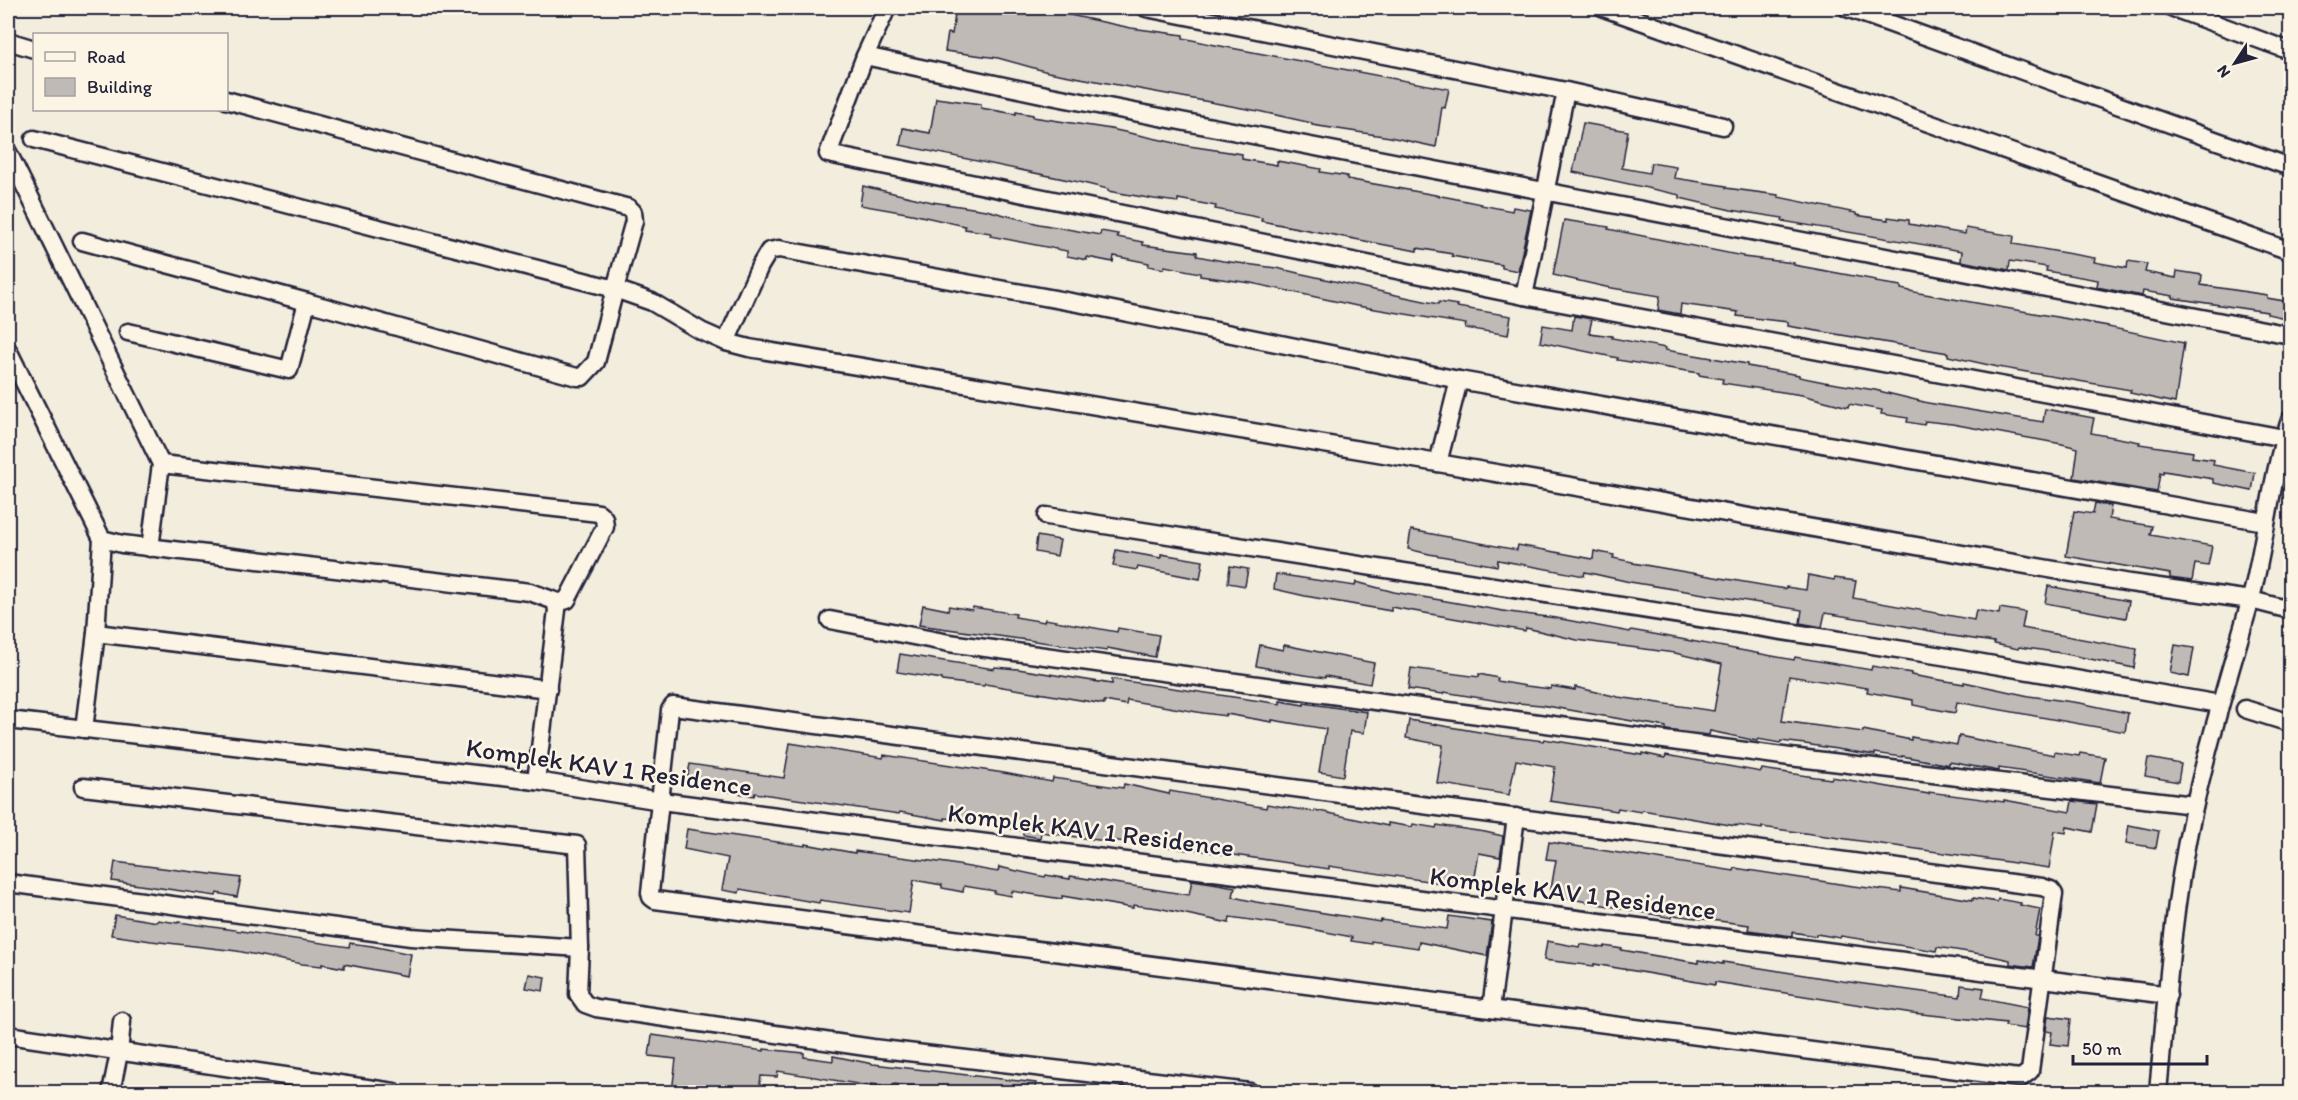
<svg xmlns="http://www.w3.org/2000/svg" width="2298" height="1100" viewBox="0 0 2298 1100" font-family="Itim,sans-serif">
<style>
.building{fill:#bfbab6;stroke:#22223b;stroke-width:1.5}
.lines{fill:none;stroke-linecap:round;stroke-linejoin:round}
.street-casing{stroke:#22223b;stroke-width:21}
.street{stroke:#fcf5e5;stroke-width:16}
.labels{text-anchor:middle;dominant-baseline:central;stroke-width:5;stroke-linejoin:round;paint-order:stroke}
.street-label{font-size:26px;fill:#22223b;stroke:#fcf5e5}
</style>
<rect width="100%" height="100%" fill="#f3edde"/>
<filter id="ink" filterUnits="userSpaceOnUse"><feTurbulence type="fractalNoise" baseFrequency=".0167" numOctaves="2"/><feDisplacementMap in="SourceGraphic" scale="12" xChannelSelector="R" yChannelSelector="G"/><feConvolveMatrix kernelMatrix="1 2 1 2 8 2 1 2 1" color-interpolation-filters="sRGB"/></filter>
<g filter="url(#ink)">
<!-- building -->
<g class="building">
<path d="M956,8H1037L1131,28L1183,35V38L1210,44L1449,89L1445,108L1442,107L1436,147L1390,137L1312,125V123L1258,111L1048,72L998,58L945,51L948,33L952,34Z"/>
<path d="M936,98L981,104V108L1016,114V112L1033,115V117L1111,129L1189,146L1242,154V159L1277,165V161L1321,169L1320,172L1347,176V179L1452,198L1481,204V205L1512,211L1513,207L1531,210L1518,271L1502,268V265L1452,256V254L1417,248V251L1396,247L1261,221L1262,218L1215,209L1216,206L1178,199V202L1154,199L1108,191V189L1083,183L900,145L903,128L930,133Z"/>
<path d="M1583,123L1628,131L1622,168L1649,173L1651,163L1676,167L1674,178L1726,186V188L1778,195V197L1856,213V215L1888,220V217L1909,220V224L1965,234L1966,228L2014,236L2013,244L2095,258L2094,262L2127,268L2128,261L2147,264L2145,272L2176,278L2177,271L2202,275L2201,285L2267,295V298L2290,302V319L2267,314V312L2173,298V296L2143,291L2142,296L2097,287L2098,280L2046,271L2047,267L2010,261L2009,270L1961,261L1962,251L1782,221L1783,218L1731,210L1680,198V195L1573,172Z"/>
<path d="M863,186L932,202L986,210L1039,224L1100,235L1101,231L1118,234L1117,237L1143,242V245L1197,252V256L1223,261L1276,268L1405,297L1438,304L1439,302L1458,305L1457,307L1511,316L1508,335L1465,328L1466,324L1357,306L1251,283L1200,276V273L1165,266L1164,269L1148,266L1149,263L1114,256L1113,262L1087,257V260L1067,256V251L990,236L991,233L965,229V226L912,214L860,205Z"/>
<path d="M1564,220L1609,227L1608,229L1743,256V257L1794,263V265L1876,280L1875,282L1901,286V289L1919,293L2108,326V327L2184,343L2175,403L2130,393L2131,390L1998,367L1948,356V353L1788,326V322L1737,316L1738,312L1681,304L1680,314L1658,310L1660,296L1606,287L1553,275Z"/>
<path d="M1574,316L1592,319L1589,333L1612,336V338L1666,348L1665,350L1747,364V366L1799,375V377L1824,382L1875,390L1928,403L2043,422L2045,409L2094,418L2091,433L2140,442L2139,444L2193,452L2192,457L2214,460L2213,465L2255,473L2252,491L2213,483V479L2163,471V474L2160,473L2157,492L2074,478L2078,448L2062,444L1952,424L1925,421L1924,425L1907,422L1908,418L1881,414L1882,410L1849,404L1848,407L1802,395L1722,383L1723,379L1699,375V373L1617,360L1618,358L1540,342L1543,325L1572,330Z"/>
<path d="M2095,503L2111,506L2109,519L2152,526L2150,535L2212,546L2208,566L2195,564L2192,581L2170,578V574L2066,556L2074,511L2093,514Z"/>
<path d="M1411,530L1517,550L1518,545L1593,559L1594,551L1614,555L1613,558L1633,562V563L1785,589L1786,587L1806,590L1808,575L1834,580L1835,578L1856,581L1853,598L1974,620L1976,610L1999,614L2000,608L2025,612L2022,628L2137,649L2134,668L2061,653L2019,647L2018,649L1994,644V642L1946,635V634L1899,625L1825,613L1822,627L1800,623L1802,610L1630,582L1585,572L1584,576L1498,560L1497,566L1429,554L1408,549Z"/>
<path d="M1037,536L1060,540L1057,556L1035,552Z"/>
<path d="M1116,550L1161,558V554L1203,561L1200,579L1138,567L1137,570L1113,566Z"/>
<path d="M1230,566L1248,569L1245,586L1228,583Z"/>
<path d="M1276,574L1355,586L1356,582L1394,592L1509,612L1556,618L1630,632L1631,630L1648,633L1794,660L1795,657L1871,670L1872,666L1911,673V675L1964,684V682L2029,696L2080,703L2128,713L2125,732L1957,702L1955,713L1913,705V700L1867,692L1868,688L1789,676L1782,721L1863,732V730L1911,740V737L1957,745L1959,736L2054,755L2055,752L2079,756L2080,753L2105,757L2100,783L1999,768V771L1949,762V765L1902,756V757L1875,753V755L1805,744L1781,741L1780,743L1758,739L1757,741L1710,731L1709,735L1666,730V727L1541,705L1518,703L1517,704L1444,692L1443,694L1408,689L1411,668L1479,677V674L1498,678L1497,681L1526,686L1551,689V686L1575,690V687L1618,697L1714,711L1722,664L1675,653L1577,640L1526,628L1525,631L1391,607V611L1305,596L1274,589Z"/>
<path d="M2048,586L2129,601L2126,618L2045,603Z"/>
<path d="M923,605L948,610L949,606L972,610L973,607L1016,614L1015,617L1044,622L1045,619L1117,632L1118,628L1159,635L1155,657L1107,648V651L919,625Z"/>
<path d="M1260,645L1283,650L1284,645L1374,663L1370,684L1325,676V678L1298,674L1256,666Z"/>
<path d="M2175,645L2194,648L2189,677L2170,673Z"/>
<path d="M900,654L994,669L995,667L1018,669L1112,684V679L1280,704V701L1304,705V703L1367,712L1364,733L1350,731L1343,776L1319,772L1326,729L1272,720V722L1226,714V716L1203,713L1127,700L1126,705L1104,701V704L985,684L984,686L942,681V679L897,672Z"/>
<path d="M1409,720L1497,735L1543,741L1544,739L1642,755V753L1665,758L1666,755L1761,772L1762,769L1808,776L1831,779L1832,777L1929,794V792L2004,802V800L2070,812L2072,801L2097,804L2092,832L2067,827L2066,833L2055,831L2049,868L1762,827V829L1736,825V826L1642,810L1641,812L1618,808L1617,811L1550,801L1555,767L1516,760L1509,795L1437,783L1443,745L1406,738Z"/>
<path d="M790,743L883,758L884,755L1004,773L1052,782L1053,778L1123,788L1124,784L1169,794L1170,791L1266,808L1267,804L1314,812L1315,810L1388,826V823L1412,827L1413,824L1436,828L1437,825L1485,832L1503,836L1502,846L1500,857L1479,853L1473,888L1329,866V869L1234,855L1233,856L1188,848V850L1137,841V844L1113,840L1112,842L1041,832L1040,838L1023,835V831L969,820L945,818V820L900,812L899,814L755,793L754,796L686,784L690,764L784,778Z"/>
<path d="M2148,758L2181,764L2178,782L2145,776Z"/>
<path d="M2129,825L2159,831L2156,848L2126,843Z"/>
<path d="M687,829L805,846V844L855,853V851L946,863L998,872L999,867L1045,877L1046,875L1070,879V876L1189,895L1192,880L1212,883L1235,887L1233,897L1256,902L1380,922L1381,920L1447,929L1449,916L1477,920L1492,922L1487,956L1419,942L1418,948L1371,941V944L1351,941L1352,937L1300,927L1230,917L1229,923L1158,908L1133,905V908L1062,896V899L1012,891L1011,896L994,893L995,891L964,886L963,892L942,888V885L914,880L909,913L820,900L819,903L740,889L739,893L722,890L728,858L684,849Z"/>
<path d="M1549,842L1734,871L1735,868L1853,886L1901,892V888L1973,900V898L1997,902L1998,899L2021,903L2020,905L2040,909L2035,936H2038L2033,967L2010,964V960L1987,955L1937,947L1936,951L1841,936L1840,938L1816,934V936L1792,932V936L1748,930L1749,925L1673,915L1672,918L1550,895L1556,860L1546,859Z"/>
<path d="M115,862L241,878L237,897L217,893L216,896L112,881Z"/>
<path d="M115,915L157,922L158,920L178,923L179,922L349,947L350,943L372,946L411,954L407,976L344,964V968L322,964V966L302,964L237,951L151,941L111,935Z"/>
<path d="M1547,941L1579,947L1580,944L1604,948L1605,946L1622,949V950L1698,963V960L1723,964V962L1842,981L1960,997L1961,985L1984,988L1982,998L2028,1007L2025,1029L2005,1026L2006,1023L1912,1013L1715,982V985L1594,964V966L1544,960Z"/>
<path d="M529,974L545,977L543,991L526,988Z"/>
<path d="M2048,1016L2071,1019L2068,1046L2050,1044L2052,1032L2046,1031Z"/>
<path d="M652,1035L764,1051V1049L804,1053V1057L833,1061V1056L873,1064L1036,1083L1035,1092H943V1090L893,1084L892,1087L871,1084L870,1086L778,1071L777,1077L761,1076L759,1092H672L676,1059L649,1056Z"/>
</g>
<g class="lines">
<!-- street casing -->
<g class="street-casing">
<g id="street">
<path d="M887,8L865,56L828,154L1524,296L2284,438"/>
<path d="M1146,8L1566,91L1723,126"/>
<path d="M1604,8L2290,251"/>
<path d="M1847,8L2290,167"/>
<path d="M2173,8L2290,51"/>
<path d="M8,41L34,49"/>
<path d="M865,56L1051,96L2290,335"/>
<path d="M34,139L615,289L634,221L633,212L629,208L226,100"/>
<path d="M8,152L161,464L150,548"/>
<path d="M82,241L307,302"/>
<path d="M1524,296L1566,91"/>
<path d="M128,332L289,370L307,302L577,377H582L596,362L615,289L652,302L701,331L726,342L749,348L1438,463L2130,583L2251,600L2290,610"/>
<path d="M726,342L760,266L769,251L779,249L1088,305L1459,380L2265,522"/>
<path d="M8,350L102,539L122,544L530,592L555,601L557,610L536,781"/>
<path d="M1438,463L1459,380"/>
<path d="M161,464L599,513L604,518L605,527L567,600L557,603"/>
<path d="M1047,516L1942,656L2220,704"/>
<path d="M830,620L949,643L1397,704L1790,757L2194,805"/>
<path d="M96,633L548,689"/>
<path d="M673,706L2042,887L2051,890L2054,894L2030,1071L2021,1078L2011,1077L655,900L651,897L650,893L670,710Z"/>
<path d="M2245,709L2290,723"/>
<path d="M8,720L536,781L661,801L2168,995"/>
<path d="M84,729L96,633L102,539"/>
<path d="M83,787L577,845L580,948"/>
<path d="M8,883L411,937L580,948L578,994L585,1004L596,1008L873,1048L1250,1092"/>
<path d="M1491,1009L1516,817"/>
<path d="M8,1035L394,1092"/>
<path d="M111,1092L119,1053L122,1021"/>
<path d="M2158,1092C2167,997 2173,897 2195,804C2210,735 2231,669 2250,602C2266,542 2270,479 2290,420"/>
</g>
</g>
<!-- street -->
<use href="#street" class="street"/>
</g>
</g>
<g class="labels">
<!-- street labels -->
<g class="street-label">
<text transform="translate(609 767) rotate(8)">Komplek KAV 1 Residence</text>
<text transform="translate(1091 830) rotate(7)">Komplek KAV 1 Residence</text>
<text transform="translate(1573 893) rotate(7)">Komplek KAV 1 Residence</text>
</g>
</g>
<!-- margin -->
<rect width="2298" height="1100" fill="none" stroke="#fcf5e5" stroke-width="30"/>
<rect x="15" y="15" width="2268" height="1070" fill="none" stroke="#22223b" stroke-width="2" filter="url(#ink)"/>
<!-- legend -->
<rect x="33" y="33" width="195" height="78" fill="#fcf5e5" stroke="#a5a1a1" stroke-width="1.5"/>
<rect x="45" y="52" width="30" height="9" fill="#fcf5e5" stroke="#a5a1a1" stroke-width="1.5"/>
<text x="87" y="63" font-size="18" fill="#22223b">Road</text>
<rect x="45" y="78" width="30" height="18" fill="#bfbab6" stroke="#a5a1a1" stroke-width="1.5"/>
<text x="87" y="93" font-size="18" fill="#22223b">Building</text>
<!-- north arrow -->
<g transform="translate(2235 63) rotate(234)" stroke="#fcf5e5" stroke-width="4.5" paint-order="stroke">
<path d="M0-4.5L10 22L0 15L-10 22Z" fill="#22223b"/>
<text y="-9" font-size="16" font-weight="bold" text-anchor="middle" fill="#22223b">N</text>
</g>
<!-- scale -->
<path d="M2073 1055v9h134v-9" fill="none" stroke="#22223b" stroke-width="3"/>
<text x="2082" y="1055" font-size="18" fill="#22223b" stroke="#fcf5e5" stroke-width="4.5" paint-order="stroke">50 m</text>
</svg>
